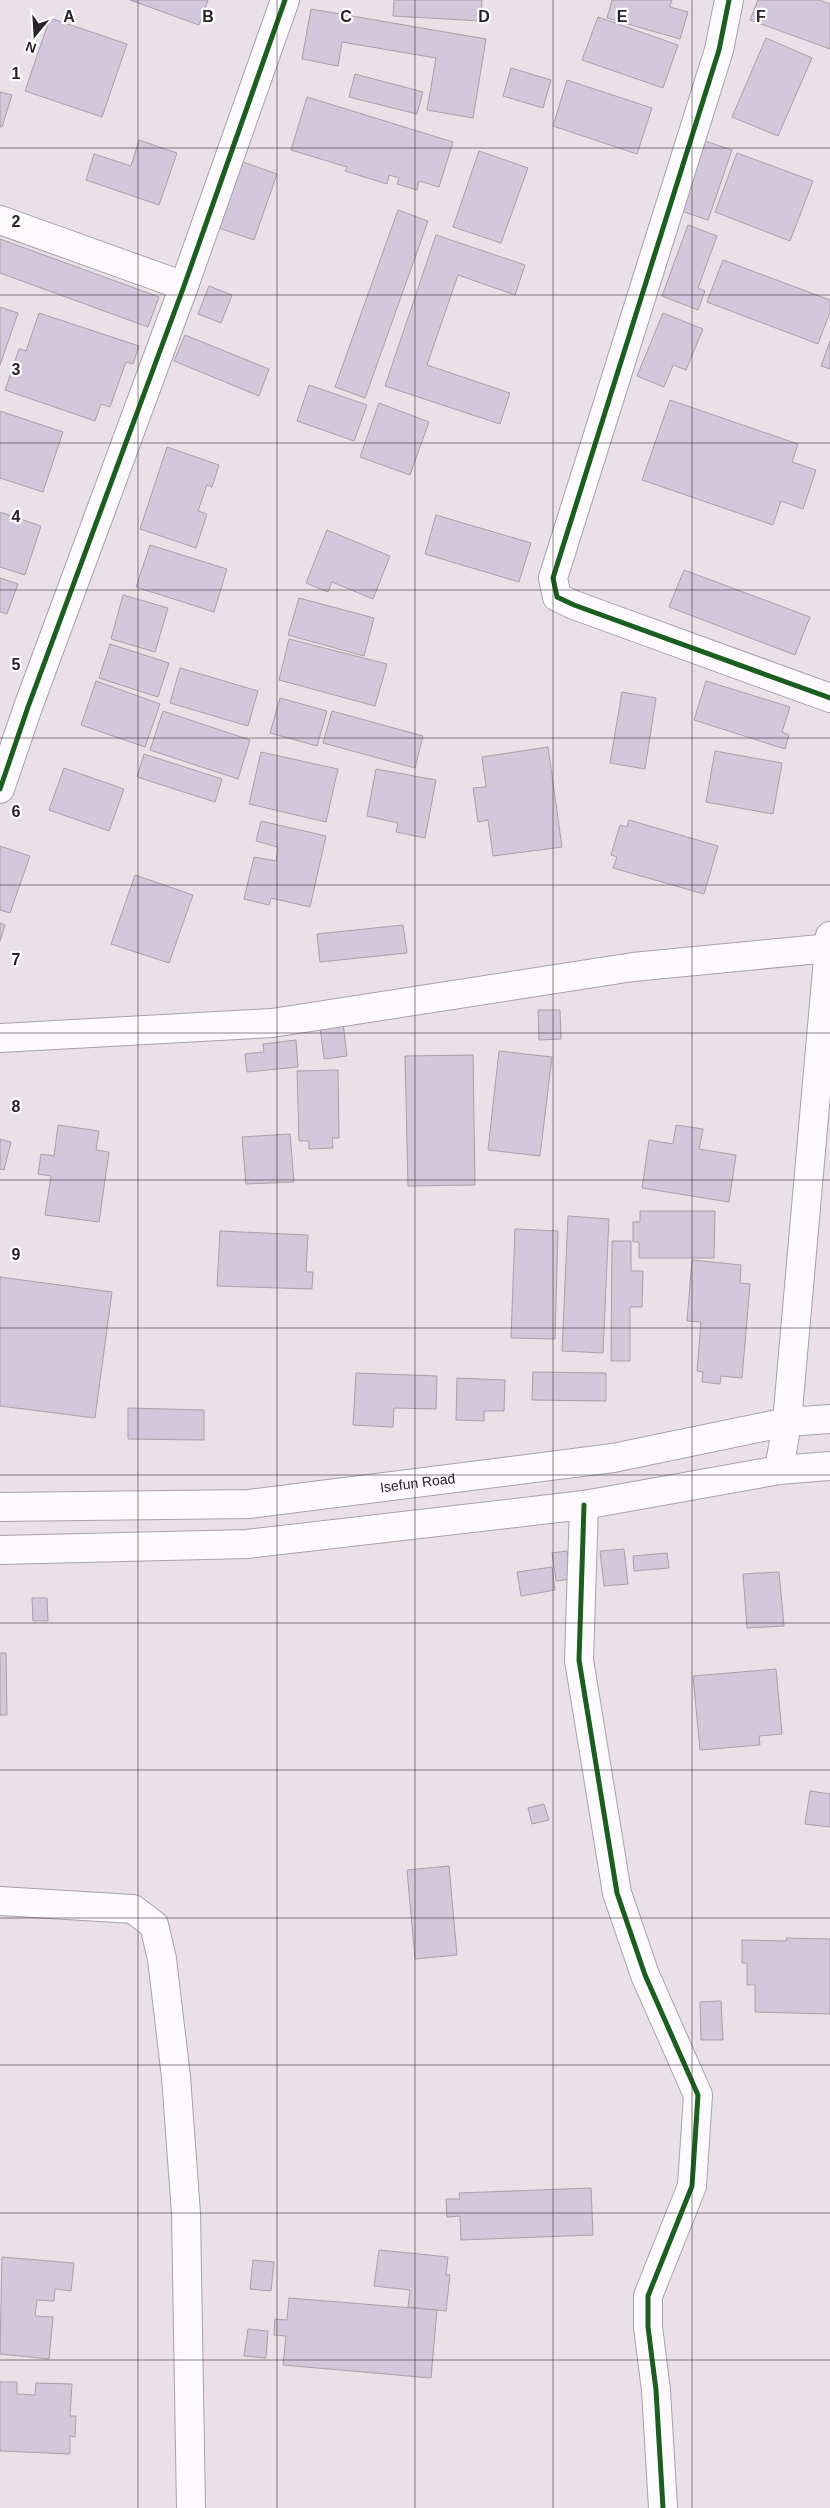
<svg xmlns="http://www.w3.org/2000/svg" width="830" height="2508" viewBox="0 0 830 2508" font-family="Helvetica,sans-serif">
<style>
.building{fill:#d3c7db;stroke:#a6a1a8}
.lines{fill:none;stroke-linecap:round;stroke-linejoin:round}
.minor-casing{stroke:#a8a1a7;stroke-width:30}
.minor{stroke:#fcfafc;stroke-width:28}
.cycleway-casing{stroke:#fff;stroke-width:8}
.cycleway{stroke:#1b5e20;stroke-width:5}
.grid{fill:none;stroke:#292328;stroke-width:1;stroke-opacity:0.55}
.labels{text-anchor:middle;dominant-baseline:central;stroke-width:4.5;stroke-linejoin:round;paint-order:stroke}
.street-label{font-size:14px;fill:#292328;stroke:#fff}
.grid-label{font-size:16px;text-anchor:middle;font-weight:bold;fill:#292328;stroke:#fff;stroke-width:4.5;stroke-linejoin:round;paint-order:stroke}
</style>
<rect width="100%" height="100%" fill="#e9e0e8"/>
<!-- building -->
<g class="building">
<path d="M130,0H208L199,25Z"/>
<path d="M394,0H482L481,21L393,16Z"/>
<path d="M612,0H672L670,7L688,12L680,39L607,18Z"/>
<path d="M758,0H820L830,4V49L750,20Z"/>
<path d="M311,9L486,39L473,118L427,110L436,58L342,42L338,66L302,59Z"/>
<path d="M598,17L678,45L663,88L582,60Z"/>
<path d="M50,18L127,44L102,117L25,91Z"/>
<path d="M766,38L812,58L778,136L732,117Z"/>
<path d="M511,68L551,80L543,108L503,96Z"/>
<path d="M355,74L423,92L417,114L349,97Z"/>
<path d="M567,80L652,108L637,154L553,126Z"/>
<path d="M0,92L12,95L2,127H0Z"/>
<path d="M307,97L453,142L439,187L419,181L417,190L397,184L399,178L389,175L387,184L345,171L347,167L291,150Z"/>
<path d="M699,139L732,150L708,220L675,209Z"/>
<path d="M139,140L177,153L159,205L86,180L94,154L131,166Z"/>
<path d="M479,151L528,168L501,243L453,227Z"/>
<path d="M737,153L813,181L790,241L715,212Z"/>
<path d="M243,162L277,174L254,240L219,228Z"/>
<path d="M398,210L428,221L365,398L335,387Z"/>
<path d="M688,225L717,236L698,288L705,291L698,310L662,296Z"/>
<path d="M436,235L525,265L515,295L458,275L427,365L510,393L500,424L385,386Z"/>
<path d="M0,239L159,297L148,327L0,273Z"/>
<path d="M723,260L830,300V312L818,344L707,302Z"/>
<path d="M209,286L232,295L221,323L198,314Z"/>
<path d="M0,307L18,313L0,365Z"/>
<path d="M39,313L139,346L133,364L126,362L110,407L101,404L95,421L5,390L19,349L26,351Z"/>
<path d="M663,313L703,329L686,370L673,365L664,387L637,376Z"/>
<path d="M185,335L269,369L259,396L174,361Z"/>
<path d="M830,341V369L821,366Z"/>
<path d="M309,385L367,405L354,441L297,421Z"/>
<path d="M670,400L798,444L792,462L816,470L803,509L781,501L773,525L642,480Z"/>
<path d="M379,403L429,422L410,475L360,457Z"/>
<path d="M0,411L63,432L43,492L0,478Z"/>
<path d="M167,447L219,465L212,487L207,485L198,511L207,514L196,548L140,529Z"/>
<path d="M0,512L41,526L25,575L0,567Z"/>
<path d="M436,515L531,543L519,582L425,554Z"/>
<path d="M327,530L390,556L373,599L332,582L328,592L306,583Z"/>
<path d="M150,545L227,569L214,612L136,587Z"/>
<path d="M684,570L810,617L795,655L669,607Z"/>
<path d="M0,578L18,584L7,614L0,612Z"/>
<path d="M123,595L168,608L155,652L111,639Z"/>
<path d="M299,598L374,618L364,656L288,635Z"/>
<path d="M289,639L387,664L375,706L279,680Z"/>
<path d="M110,644L169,663L158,697L99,678Z"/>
<path d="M180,668L258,691L248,726L170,703Z"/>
<path d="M96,681L160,704L145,747L81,725Z"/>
<path d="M706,681L790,707L782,732L789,735L785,749L694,720Z"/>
<path d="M622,692L656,698L645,769L610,763Z"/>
<path d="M280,698L327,711L317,746L270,733Z"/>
<path d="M163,711L250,740L238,779L150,750Z"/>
<path d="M332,711L423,736L415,768L323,743Z"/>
<path d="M548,747L562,847L493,856L488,820L478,822L473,788L486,787L482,757Z"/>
<path d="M715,751L782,763L773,814L706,802Z"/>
<path d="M261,752L338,769L326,822L249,804Z"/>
<path d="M144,754L222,779L215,802L137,777Z"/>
<path d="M64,768L124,789L109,831L49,810Z"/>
<path d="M376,769L436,780L425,838L396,832L398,823L367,816Z"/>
<path d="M629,820L718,846L704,894L613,868L617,857L611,855L620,825L627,827Z"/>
<path d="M261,821L326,836L310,907L271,898L269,905L244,899L254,857L276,861L278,847L256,841Z"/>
<path d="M0,846L30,856L10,913L0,910Z"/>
<path d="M135,875L193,895L169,963L111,944Z"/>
<path d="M0,923L5,925L0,941Z"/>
<path d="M403,925L407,953L320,962L317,934Z"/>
<path d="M538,1010H560L561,1039L539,1040Z"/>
<path d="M343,1023L347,1056L324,1059L320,1027Z"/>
<path d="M296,1040L298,1067L247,1072L245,1054L264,1052L263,1044Z"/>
<path d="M499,1051L552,1057L540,1156L488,1150Z"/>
<path d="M473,1055L475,1185L408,1186L405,1056Z"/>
<path d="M338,1070L339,1138H332L333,1148L309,1149V1141H299L297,1071Z"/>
<path d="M58,1125L99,1131L96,1150L109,1152L99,1222L45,1215L51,1176L38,1174L41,1154L54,1156Z"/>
<path d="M676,1125L703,1129L699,1149L736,1155L729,1202L642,1188L649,1140L673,1144Z"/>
<path d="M290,1134L294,1182L246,1184L242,1137Z"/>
<path d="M0,1139L11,1142L4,1170L0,1169Z"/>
<path d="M640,1211H715L714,1258H639V1242H633V1222H640Z"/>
<path d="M568,1216L609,1219L603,1353L562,1351Z"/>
<path d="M515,1229L558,1231L555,1339L511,1338Z"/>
<path d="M220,1231L308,1235L306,1272H313L312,1289L217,1286Z"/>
<path d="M612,1241H631V1271H643L642,1307H630V1361H611Z"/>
<path d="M692,1260L741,1265L740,1283L750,1284L742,1378L721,1376L720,1384L702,1382L703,1372L697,1371L701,1322L687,1321Z"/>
<path d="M0,1277L112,1292L95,1418L0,1406Z"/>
<path d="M533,1372L606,1373V1401L532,1400Z"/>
<path d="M356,1373L437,1376L436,1409L394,1408L393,1427L353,1425Z"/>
<path d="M457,1378L505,1380L504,1411H484V1421L456,1420Z"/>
<path d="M128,1408L204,1410V1440L128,1439Z"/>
<path d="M624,1549L628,1584L604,1586L600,1551Z"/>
<path d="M567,1551L571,1579L556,1581L552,1553Z"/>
<path d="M667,1553L669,1568L634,1571L633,1556Z"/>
<path d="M552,1567L555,1590L521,1596L517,1572Z"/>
<path d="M779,1572L784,1626L747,1628L743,1574Z"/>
<path d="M32,1598H47L48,1621H33Z"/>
<path d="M0,1653H6L7,1715H0Z"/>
<path d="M776,1669L782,1734L759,1736L760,1745L700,1750L693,1676Z"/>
<path d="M810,1791L830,1794V1827L805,1824Z"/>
<path d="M544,1804L549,1820L532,1824L528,1808Z"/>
<path d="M449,1866L457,1955L415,1959L407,1870Z"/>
<path d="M786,1938L830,1939V2014L755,2012V1985H747V1963H742V1940L787,1941Z"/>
<path d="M721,2001L723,2040H701L700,2002Z"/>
<path d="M591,2188L593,2235L461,2240L460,2216L447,2217L446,2199H460L459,2193Z"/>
<path d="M379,2250L448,2257L446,2275H450L446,2311L408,2307L410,2290L374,2286Z"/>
<path d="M2,2257L74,2263L71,2291L55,2289L54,2301L37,2300L35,2316L53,2317L49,2359L0,2354Z"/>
<path d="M253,2260L274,2262L271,2291L250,2289Z"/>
<path d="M289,2298L437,2310L431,2378L283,2365L286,2336L274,2335L275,2319L287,2320Z"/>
<path d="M248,2329L268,2331L266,2358L244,2356Z"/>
<path d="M0,2382H17V2394L35,2395L36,2383L72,2384L70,2416H76L75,2437L70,2436V2454L0,2451Z"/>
</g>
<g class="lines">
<!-- minor casing -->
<g class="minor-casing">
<g id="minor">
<path d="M729,0L719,50L553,578L557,597L574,605L830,698"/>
<path d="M0,220L184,286"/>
<path d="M0,789L28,707L184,286L285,0"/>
<path d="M0,1038L272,1023L633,967L830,948"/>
<path d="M779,1470L787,1422L830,936"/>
<path d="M584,1505L579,1660L617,1893L645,1975L698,2095L692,2186L648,2296V2327L656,2390L663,2508"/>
<path id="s1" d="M0,1507L249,1504L613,1458L787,1422L830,1419"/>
<path d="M0,1550L247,1544L584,1505L779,1470L830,1466"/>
<path d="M0,1901L133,1909L154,1925L162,1959L176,2077L186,2213L191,2508"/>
</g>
</g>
<!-- minor -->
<use href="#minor" class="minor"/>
<!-- cycleway casing -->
<g class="cycleway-casing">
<g id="cycleway">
<path d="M729,0L719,50L553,578L557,597L574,605L830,698"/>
<path d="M0,789L28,707L184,286L285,0"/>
<path d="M584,1505L579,1660L617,1893L645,1975L698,2095L692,2186L648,2296V2327L656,2390L663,2508"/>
</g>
</g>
<!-- cycleway -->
<use href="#cycleway" class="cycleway"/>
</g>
<!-- grid -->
<path class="grid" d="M138,0V2508M277,0V2508M415,0V2508M553,0V2508M692,0V2508M0,148H830M0,295H830M0,443H830M0,590H830M0,738H830M0,885H830M0,1033H830M0,1180H830M0,1328H830M0,1475H830M0,1623H830M0,1770H830M0,1918H830M0,2065H830M0,2213H830M0,2360H830"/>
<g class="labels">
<!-- street labels -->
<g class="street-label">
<text stroke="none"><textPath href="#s1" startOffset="419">Isefun Road</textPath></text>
</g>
</g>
<g class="grid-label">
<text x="69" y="22">A</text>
<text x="208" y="22">B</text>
<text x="346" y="22">C</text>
<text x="484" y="22">D</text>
<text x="622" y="22">E</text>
<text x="761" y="22">F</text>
<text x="16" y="79">1</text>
<text x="16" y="227">2</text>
<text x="16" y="375">3</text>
<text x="16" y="522">4</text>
<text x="16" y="670">5</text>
<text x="16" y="817">6</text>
<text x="16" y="965">7</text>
<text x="16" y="1112">8</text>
<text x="16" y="1260">9</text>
</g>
<!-- north arrow -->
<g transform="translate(35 35) rotate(198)" stroke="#ffffff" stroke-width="4" paint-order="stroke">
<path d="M0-4L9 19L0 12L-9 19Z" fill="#292328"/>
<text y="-8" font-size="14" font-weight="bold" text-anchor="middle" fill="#292328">N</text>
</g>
</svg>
